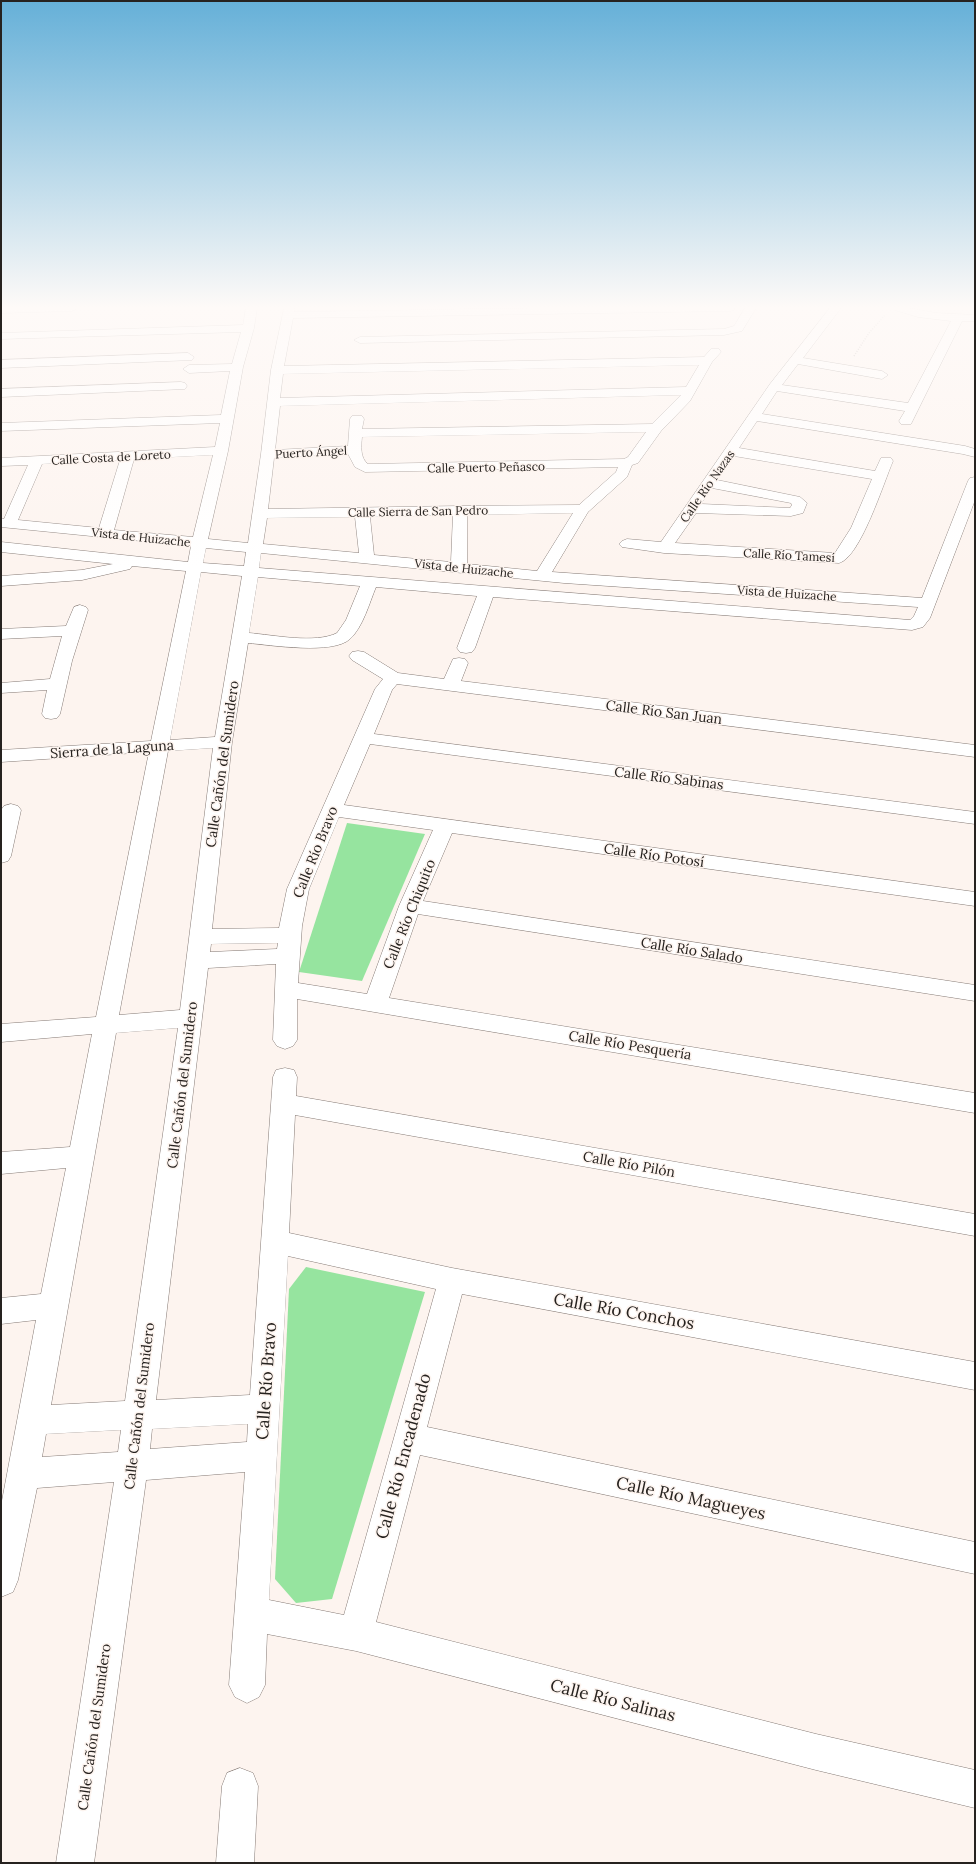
<svg xmlns="http://www.w3.org/2000/svg" width="976" height="1864" viewBox="0 0 976 1864" font-family="Lora,serif">
<style>
.green{fill:#96e49f}
.lines{fill:none;stroke-linecap:round;stroke-linejoin:round}
.minor-casing{stroke:#867b76;stroke-width:1}
.path{stroke:#afa7a3;stroke-width:1.5;stroke-dasharray:1 1.5;stroke-linecap:butt}
.minor{fill:#fff;fill-rule:evenodd}
.labels{text-anchor:middle;dominant-baseline:central;stroke-width:3;stroke-linejoin:round;paint-order:stroke}
.far-street-label{font-size:12px;fill:#26221f;stroke:#fdf4ef}
.street-label{font-size:14px;fill:#26221f;stroke:#fdf4ef}
.near-street-label{font-size:17px;fill:#26221f;stroke:#fdf4ef}
</style>
<rect width="100%" height="100%" fill="#fdf4ef"/>
<!-- green -->
<g class="green">
<path d="M347,823L425,834L362,981L299,972Z"/>
<path d="M306,1267L425,1292L332,1599L296,1603L275,1579L289,1289Z"/>
</g>
<g class="lines">
<!-- minor casing -->
<g class="minor-casing">
<g id="minor">
<path d="M1,308H78L72,311L1,313Z"/>
<path d="M246,308H257L254,328L243,367L228,451L208,539L248,543L261,454L271,370L284,308H294V312L547,308H735L734,310L730,311L293,318L284,366L704,357L711,349H719L721,352L712,362L690,401L661,431L638,463L632,465L627,477L588,512L552,572L922,598L968,481L970,478L975,477V500L930,618L923,627L912,630L493,597L475,648L472,652L466,653L460,652L457,648L477,596L376,587C369,604 363,627 350,639C333,655 270,645 248,643L232,742L212,929L279,928L287,889L375,689L383,679L352,660L349,656L352,652L358,651L364,652L398,673L444,679L453,659L459,658L465,659L468,663L461,681L975,745V757L397,684L392,690L374,734L975,812V824L370,744L344,805L975,892V906L452,833L423,901L975,985V1001L418,914L389,998L975,1093V1113L297,999V1040L293,1046L285,1049L277,1046L273,1040L276,964L208,968L156,1400L250,1395L273,1077L276,1070L285,1068L294,1070L297,1077L296,1096L975,1214V1236L295,1115L289,1233L452,1268L975,1362V1390L462,1294L427,1427L975,1542V1574L420,1455L376,1622L816,1734L975,1770V1808L816,1770L356,1651L267,1634L265,1685L259,1697L247,1703L235,1697L229,1685L245,1472L146,1480L94,1863H56L114,1482L37,1488L18,1580L13,1592L1,1597V1506L36,1320L1,1324V1298L41,1294L66,1168L1,1174V1152L70,1147L92,1034L1,1042V1024L96,1017L149,752L1,762V750L151,741L186,571L132,566L130,569L82,580L1,586V576L82,570L113,564L1,552V542L188,562L191,546L1,527V519H4L28,465L1,466V458L215,447L220,423L1,431V423L221,415L230,371L189,373L183,369L189,365L232,364L241,332L1,339V333L243,325ZM699,365L686,387L280,398L283,374ZM681,395L652,424L362,429L364,419L362,416H352L350,419L348,446L275,450L280,406ZM646,432L628,457L624,459L368,464C360,458 361,446 362,437ZM348,454L355,467L365,472L618,467L616,472L579,505L460,506L268,509L274,458ZM213,455L193,537L114,530L134,459ZM120,460L99,528L18,520L42,464ZM573,513L537,571L467,564V515ZM453,515L451,562L374,555L370,517ZM355,517L359,553L263,544L267,518ZM206,548L246,552L244,566L203,563ZM261,553L564,583L918,607L914,616L910,620L259,568ZM201,572L242,576L215,737L170,740ZM258,577L360,586L346,620L337,633C315,644 274,635 249,633ZM213,748L180,1010L119,1015L168,751ZM339,817L433,830L399,906L367,994L298,983L302,926L309,889ZM278,943L277,949L210,952L211,944ZM178,1028L125,1401L51,1405L116,1033ZM288,1256L436,1289L344,1615L269,1600ZM248,1424L247,1442L150,1449L152,1429ZM121,1430L118,1452L42,1457L46,1434Z"/>
<path d="M745,308H756L742,331L724,335L360,343L354,340L360,337L724,329L734,326Z"/>
<path d="M830,308H841L803,358L882,371L888,375L882,379L798,364L782,385L908,403L951,321L918,317L895,310L894,308H908L936,313L975,315V321H962L911,424H901L899,421L905,411L777,391L762,414L965,446L975,449V457L963,454L757,421L739,448L875,471L881,458H891L893,461C884,482 860,558 839,563L664,553L622,547L619,544L622,541L627,539L661,542L770,384ZM734,456L872,479L851,528L835,553L675,543L696,513L791,516L803,513L807,503L800,497L717,480ZM712,488L791,503L792,505L790,508L701,504Z"/>
<path d="M188,353L194,357L192,360L1,368V360Z"/>
<path d="M181,382L185,383L187,386L185,389L1,397V389Z"/>
<path d="M80,605L86,607L88,610L72,661L60,714L57,718L51,719L45,718L42,714L47,690L1,693V683L50,679L62,636L1,639V629L66,626L74,607Z"/>
<path d="M11,804L18,806L21,810L11,856L8,861L1,863V810L4,806Z"/>
<path d="M240,1768L253,1773L258,1786L254,1863H216L222,1786L227,1773Z"/>
</g>
</g>
<!-- path -->
<path class="path" d="M854,356L869,333L885,315"/>
<!-- minor -->
<use href="#minor" class="minor"/>
</g>
<!-- sky -->
<linearGradient id="sky" x2="0" y2="1"><stop stop-color="#65b0d8"/><stop offset="0.54" stop-color="#fefaf8"/><stop offset="1" stop-color="#fefaf8" stop-opacity="0"/></linearGradient>
<rect width="976" height="569" fill="url(#sky)"/>
<g class="labels">
<!-- far-street labels -->
<g class="far-street-label">
<text transform="translate(311 452) rotate(-3)">Puerto Ángel</text>
<text transform="translate(111 457) rotate(-3)">Calle Costa de Loreto</text>
<text transform="translate(486 467) rotate(-1)">Calle Puerto Peñasco</text>
<text transform="translate(707 486) rotate(-55)">Calle Río Nazas</text>
<text transform="translate(418 511) rotate(-1)">Calle Sierra de San Pedro</text>
<text transform="translate(141 537) rotate(6)">Vista de Huizache</text>
<text transform="translate(789 555) rotate(3)">Calle Río Tamesí</text>
<text transform="translate(464 568) rotate(6)">Vista de Huizache</text>
<text transform="translate(787 593) rotate(4)">Vista de Huizache</text>
</g>
<!-- street labels -->
<g class="street-label">
<text transform="translate(664 712) rotate(7)">Calle Río San Juan</text>
<text transform="translate(112 749) rotate(-4)">Sierra de la Laguna</text>
<text transform="translate(222 764) rotate(-82)">Calle Cañón del Sumidero</text>
<text transform="translate(669 778) rotate(7)">Calle Río Sabinas</text>
<text transform="translate(315 852) rotate(-68)">Calle Río Bravo</text>
<text transform="translate(654 855) rotate(8)">Calle Río Potosí</text>
<text transform="translate(409 914) rotate(-68)">Calle Río Chiquito</text>
<text transform="translate(692 950) rotate(9)">Calle Río Salado</text>
<text transform="translate(630 1045) rotate(9)">Calle Río Pesquería</text>
<text transform="translate(182 1085) rotate(-83)">Calle Cañón del Sumidero</text>
<text transform="translate(629 1164) rotate(10)">Calle Río Pilón</text>
<text transform="translate(139 1406) rotate(-83)">Calle Cañón del Sumidero</text>
<text transform="translate(94 1727) rotate(-82)">Calle Cañón del Sumidero</text>
</g>
<!-- near-street labels -->
<g class="near-street-label">
<text transform="translate(624 1311) rotate(10)">Calle Río Conchos</text>
<text transform="translate(266 1381) rotate(-86)">Calle Río Bravo</text>
<text transform="translate(403 1456) rotate(-75)">Calle Río Encadenado</text>
<text transform="translate(691 1498) rotate(12)">Calle Río Magueyes</text>
<text transform="translate(613 1700) rotate(14)">Calle Río Salinas</text>
</g>
</g>
<!-- border -->
<rect width="976" height="1864" fill="none" stroke="#26221f" stroke-width="4"/>
</svg>
